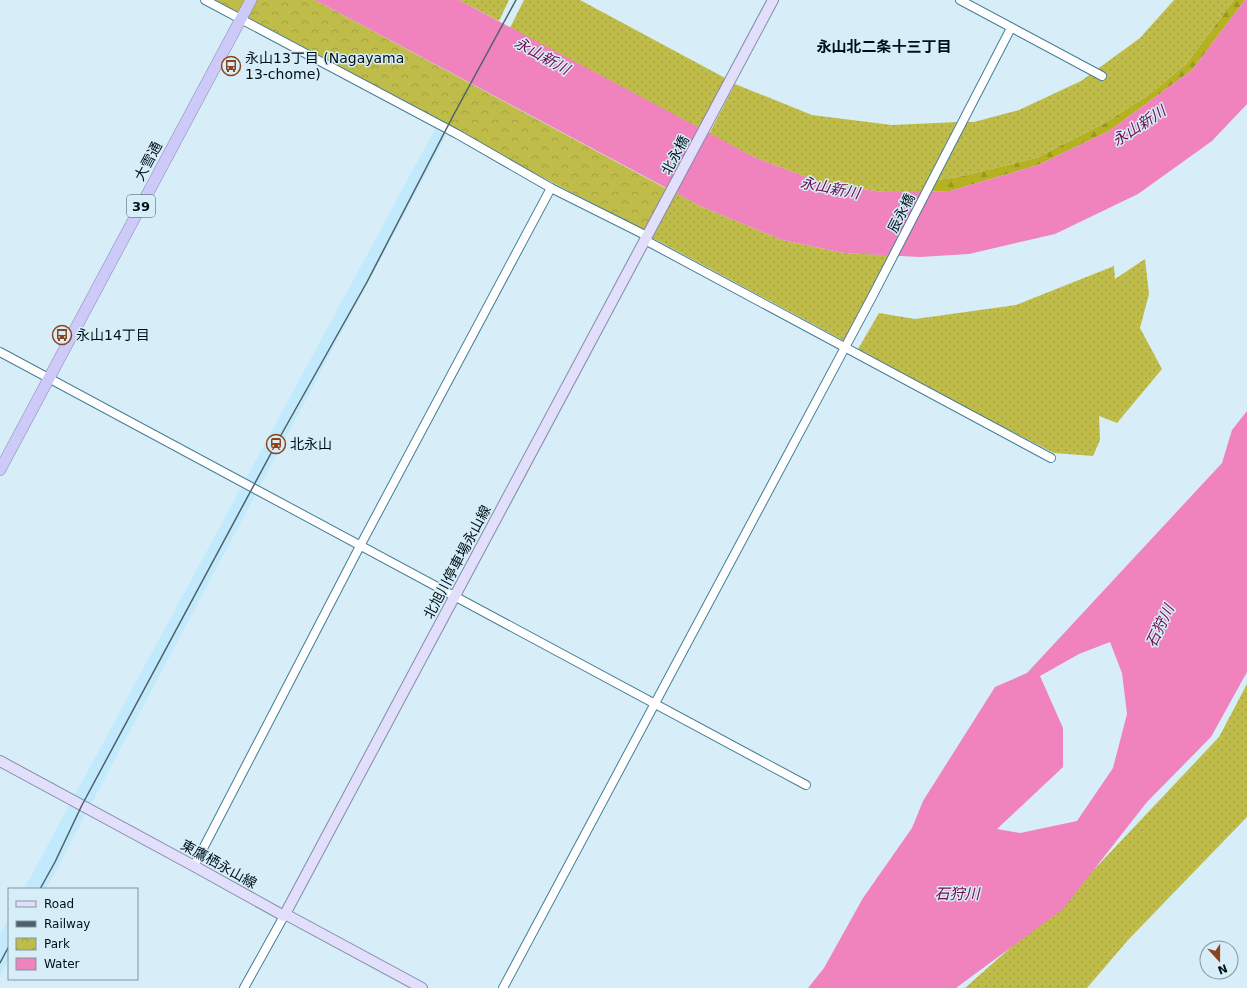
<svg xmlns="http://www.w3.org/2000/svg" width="1247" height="988" viewBox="0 0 1247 988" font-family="'DejaVu Sans','Noto Sans JP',sans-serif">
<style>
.built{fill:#c2eafc}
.grass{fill:url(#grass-dots)}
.forest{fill:url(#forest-firs)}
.park{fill:url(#park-crowns)}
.water{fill:#f082be;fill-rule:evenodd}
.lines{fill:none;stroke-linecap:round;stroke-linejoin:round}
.minor-casing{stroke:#457e97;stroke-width:10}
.major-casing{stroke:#8589ab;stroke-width:12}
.highway-casing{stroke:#8589ab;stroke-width:12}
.minor{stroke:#fff;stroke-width:8}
.major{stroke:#e1dffc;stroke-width:10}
.highway{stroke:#cdcafa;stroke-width:11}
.rail{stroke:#4e616a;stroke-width:1.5}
.labels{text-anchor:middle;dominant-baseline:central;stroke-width:3;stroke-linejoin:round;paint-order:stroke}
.shield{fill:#d7eef9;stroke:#40535c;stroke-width:1}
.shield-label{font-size:13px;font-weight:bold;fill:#001019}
.poi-label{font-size:14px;fill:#001019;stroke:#d7eef9;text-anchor:start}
.street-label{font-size:14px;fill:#001019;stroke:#d7eef9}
.neighbourhood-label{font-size:15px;font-weight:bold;fill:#001019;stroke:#d7eef9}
.water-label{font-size:15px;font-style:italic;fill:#700b4c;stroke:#d7eef9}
</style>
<defs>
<pattern id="grass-dots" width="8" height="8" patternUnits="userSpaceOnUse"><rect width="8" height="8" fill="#bfbc49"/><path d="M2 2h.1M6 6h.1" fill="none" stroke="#a2a13f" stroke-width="1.8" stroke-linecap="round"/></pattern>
<pattern id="forest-firs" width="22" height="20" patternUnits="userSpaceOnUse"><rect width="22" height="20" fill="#b6b122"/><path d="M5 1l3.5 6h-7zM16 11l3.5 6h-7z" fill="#9b971e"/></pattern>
<pattern id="park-crowns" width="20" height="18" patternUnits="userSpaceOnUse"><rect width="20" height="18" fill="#bfbc49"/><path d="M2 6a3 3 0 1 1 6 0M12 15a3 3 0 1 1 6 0" fill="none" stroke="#a2a13f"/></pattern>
</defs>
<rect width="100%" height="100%" fill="#d7eef9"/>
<!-- built -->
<g class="built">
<path d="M435,129L446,136L46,889H24Z"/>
<path d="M9,918V958L0,976V934Z"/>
</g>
<!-- grass -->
<g class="grass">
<path d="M459,0H509L499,21Z"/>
<path d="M524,0H580L727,79L699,128L510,28Z"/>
<path d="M1174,0H1234L1186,64L1150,94L1105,123L1036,158L958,177L937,180L965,122H974L1019,110L1081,81L1140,38Z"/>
<path d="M735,84L812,115L892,125L957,122L921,192H883L825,184L756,158L709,134Z"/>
<path d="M676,193L700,206L782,240L844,253L889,255L844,341L651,237Z"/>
<path d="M1145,259L1149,294L1140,328L1162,369L1117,423L1099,416L1100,440L1093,456L1054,453L964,407L858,349L879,313L915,319L1016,305L1114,266L1115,279Z"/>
<path d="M1247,684V817L1128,940L1087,988H965L1072,893L1219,737Z"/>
</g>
<!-- forest -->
<path class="forest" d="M1234,0H1245L1192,70L1109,131L1038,165L950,191H932L937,180L958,177L1036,158L1105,123L1150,94L1186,64Z"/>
<!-- park -->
<g class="park">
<path d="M205,0H247L237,17Z"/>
<path d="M257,0H315L667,189L645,231L244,21Z"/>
</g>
<!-- water -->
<g class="water">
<path d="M315,0H459L756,158L825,184L883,192L950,191L1038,165L1109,131L1192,70L1245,0H1247V104L1212,141L1138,194L1055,234L969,254L920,257L844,253L782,240L700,206Z"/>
<path d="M1247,411V672L1211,737L1147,802L1063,909L956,988H808L824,968L863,898L912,828L923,801L995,687L1027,673L1222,463L1232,430ZM1110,642L1122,673L1127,714L1113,768L1077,821L1020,833L997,829L1063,767V728L1040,676L1079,654Z"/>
</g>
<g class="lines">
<!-- minor casing -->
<g class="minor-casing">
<g id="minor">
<path d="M205,0L457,134L551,188L647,236"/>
<path d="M960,0L1102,76"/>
<path d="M645,240L1051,458"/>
<path d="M0,352L806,785"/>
<path d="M194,866L360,546L551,188"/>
<path d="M244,988L284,916"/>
<path d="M503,988L873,295L1011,28"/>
</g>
</g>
<!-- major casing -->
<g class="major-casing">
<g id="major">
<path d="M0,761L194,866L284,916L773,0"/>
<path d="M285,914L422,988"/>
</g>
</g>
<!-- highway casing -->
<g class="highway-casing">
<path id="highway" d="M0,470L251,0"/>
</g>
<!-- minor -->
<use href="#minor" class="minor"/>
<!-- major -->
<use href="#major" class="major"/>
<!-- highway -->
<use href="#highway" class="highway"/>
<!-- rail -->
<g class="rail">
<path d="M40,889L55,862L82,805L276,444L367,282L453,116L516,0"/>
<path d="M0,963L9,946"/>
</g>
</g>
<!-- icons -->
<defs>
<g id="bus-ring" transform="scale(1)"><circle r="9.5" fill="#d7eef9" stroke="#8a451d" stroke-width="1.5"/><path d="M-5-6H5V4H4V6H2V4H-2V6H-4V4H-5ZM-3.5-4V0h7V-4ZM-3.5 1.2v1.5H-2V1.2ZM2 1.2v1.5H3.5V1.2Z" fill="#8a451d"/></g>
<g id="station-ring" transform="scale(1)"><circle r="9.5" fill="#d7eef9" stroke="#8a451d" stroke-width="1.5"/><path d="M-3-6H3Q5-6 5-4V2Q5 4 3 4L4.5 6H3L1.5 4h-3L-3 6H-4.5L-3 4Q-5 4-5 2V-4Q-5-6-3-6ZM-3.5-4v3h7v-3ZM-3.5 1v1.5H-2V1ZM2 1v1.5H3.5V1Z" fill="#8a451d"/></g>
</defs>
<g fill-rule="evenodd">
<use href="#bus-ring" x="231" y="66"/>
<use href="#bus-ring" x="62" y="335"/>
<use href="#station-ring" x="276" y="444"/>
</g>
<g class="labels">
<!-- shield labels -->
<rect class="shield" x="127" y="195" width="28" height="22" rx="3"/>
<g class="shield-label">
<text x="141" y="206">39</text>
</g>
<!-- poi labels -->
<g class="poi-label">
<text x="245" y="58">永山13丁目 (Nagayama<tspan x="245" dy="16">13-chome)</tspan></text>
<text x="76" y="335">永山14丁目</text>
<text x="290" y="444">北永山</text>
</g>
<!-- street labels -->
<g class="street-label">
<text transform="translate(675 155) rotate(-62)">北永橋</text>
<text transform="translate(148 161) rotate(-62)">大雪通</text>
<text transform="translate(901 213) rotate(-63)">辰永橋</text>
<text transform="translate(457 562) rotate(-62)">北旭川停車場永山線</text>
<text transform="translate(219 864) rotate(29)">東鷹栖永山線</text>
</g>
<!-- neighbourhood labels -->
<g class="neighbourhood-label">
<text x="884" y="47">永山北二条十三丁目</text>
</g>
<!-- water labels -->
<g class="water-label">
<text transform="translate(542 56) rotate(29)">永山新川</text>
<text transform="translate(1139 126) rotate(-33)">永山新川</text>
<text transform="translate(830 188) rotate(11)">永山新川</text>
<text transform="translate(1160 626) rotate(-64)">石狩川</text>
<text x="957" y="894">石狩川</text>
</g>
</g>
<!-- legend -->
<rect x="8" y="888" width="130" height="92" fill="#d7eef9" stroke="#81959f"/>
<rect x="16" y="901" width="20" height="6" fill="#e1dffc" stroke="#81959f"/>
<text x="44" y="908" font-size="12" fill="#001019">Road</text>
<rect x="16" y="921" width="20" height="6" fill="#4e616a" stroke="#81959f"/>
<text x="44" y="928" font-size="12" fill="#001019">Railway</text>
<rect x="16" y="938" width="20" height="12" fill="url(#park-crowns)" stroke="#81959f"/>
<text x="44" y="948" font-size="12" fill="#001019">Park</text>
<rect x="16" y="958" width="20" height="12" fill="#f082be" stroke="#81959f"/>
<text x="44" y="968" font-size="12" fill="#001019">Water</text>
<!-- north arrow -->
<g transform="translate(1219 960) rotate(159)"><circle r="19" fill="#d7eef9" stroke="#81959f"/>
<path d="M0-3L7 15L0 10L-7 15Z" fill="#8a451d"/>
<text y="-6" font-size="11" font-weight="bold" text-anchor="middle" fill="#001019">N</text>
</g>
</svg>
